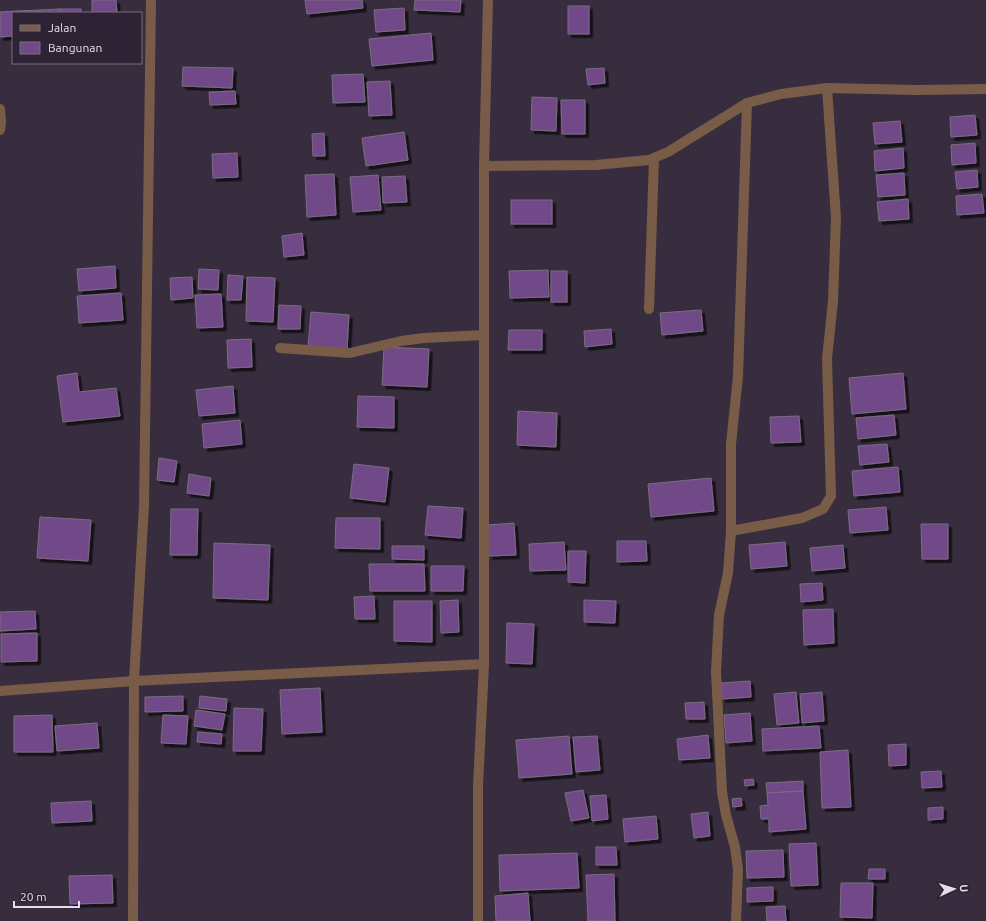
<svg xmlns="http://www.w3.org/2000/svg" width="986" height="921" viewBox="0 0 986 921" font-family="Ubuntu,sans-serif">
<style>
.building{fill:#724988;stroke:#7a6d81;filter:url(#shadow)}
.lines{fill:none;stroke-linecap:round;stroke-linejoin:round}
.minor{stroke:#785c47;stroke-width:10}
</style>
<defs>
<filter id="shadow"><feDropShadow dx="3.5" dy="3.5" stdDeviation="0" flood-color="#0009"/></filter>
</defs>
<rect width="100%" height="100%" fill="#382d3e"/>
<!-- building -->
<g class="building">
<path d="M92,0H116L117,13H92Z"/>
<path d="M305,0H362L363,8L307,14Z"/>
<path d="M415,0H461L460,12L414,10Z"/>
<rect x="568" y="6" width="21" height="28"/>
<path d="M404,8L405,30L376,32L374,10Z"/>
<path d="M60,9V13H40V10Z"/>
<rect x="60" y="9" width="21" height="4"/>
<path d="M40,10V13H16V11Z"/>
<path d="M16,11V13H13V36L0,37V12Z"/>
<path d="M431,33L433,60L372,66L369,39Z"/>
<path d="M183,67L233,68L232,88L182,86Z"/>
<path d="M604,68L605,83L588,85L586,69Z"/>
<path d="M363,74L365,102L333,103L332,75Z"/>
<path d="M390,81L392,115L369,116L367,82Z"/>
<path d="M235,91L236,104L210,105L209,92Z"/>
<path d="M532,97L557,98L556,131L531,130Z"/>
<path d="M561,100H585V134H562Z"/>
<path d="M975,115L977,135L951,137L950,117Z"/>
<path d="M900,121L902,142L875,144L873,123Z"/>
<path d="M404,132L408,160L366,166L362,138Z"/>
<path d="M324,133L325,156H313L312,134Z"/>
<path d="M975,143L976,163L952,165L951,145Z"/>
<path d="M903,148L904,168L875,171L874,151Z"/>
<path d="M237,153L238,177L213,178L212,154Z"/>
<path d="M977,170L978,187L957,189L955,172Z"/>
<path d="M904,173L905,195L878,197L876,175Z"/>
<path d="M334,174L336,215L307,217L305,175Z"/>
<path d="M378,175L381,210L353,212L350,177Z"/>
<path d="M405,176L407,202L383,203L382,177Z"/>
<path d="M982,194L984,213L957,215L956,196Z"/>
<path d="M908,199L909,219L879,221L877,202Z"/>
<rect x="511" y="200" width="41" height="24"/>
<path d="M302,233L304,255L284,257L282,236Z"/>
<path d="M115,266L116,288L79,291L77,269Z"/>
<path d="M199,269L219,270L218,290L198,289Z"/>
<path d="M548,270L549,297L510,298L509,271Z"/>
<rect x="551" y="271" width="16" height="31"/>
<path d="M228,275L243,276L241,300H227Z"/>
<path d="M192,277L193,298L171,300L170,278Z"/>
<path d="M247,277L275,278L273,322L246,321Z"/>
<path d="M121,293L123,320L79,323L77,296Z"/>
<path d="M221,294L223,327L197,328L195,295Z"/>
<path d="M279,305L301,306L300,329H278Z"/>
<path d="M701,310L703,331L662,335L660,313Z"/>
<path d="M311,312L349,315L347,350L308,347Z"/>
<path d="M611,329L612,344L585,347L584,331Z"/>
<path d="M509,330H542V350H508Z"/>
<path d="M251,339L252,367L228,368L227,340Z"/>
<path d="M384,347L429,349L427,387L382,385Z"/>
<path d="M77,373L79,392L116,388L120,416L63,422L57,376Z"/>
<path d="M903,373L906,409L852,414L849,378Z"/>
<path d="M233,386L235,413L199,416L196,390Z"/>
<path d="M358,396L394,397V428L357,427Z"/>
<path d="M518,411L557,413L556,447L517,445Z"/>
<path d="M894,415L896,435L858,439L856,418Z"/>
<path d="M799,416L801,442L771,443L770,417Z"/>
<path d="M240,420L242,444L204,448L202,424Z"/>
<path d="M887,444L889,462L860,465L858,446Z"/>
<path d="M159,458L177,461L174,482L157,480Z"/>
<path d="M354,464L389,468L385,502L350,498Z"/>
<path d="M898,467L900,492L854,496L852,471Z"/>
<path d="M189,474L211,478L209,496L187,493Z"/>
<path d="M711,478L714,511L651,517L648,484Z"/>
<path d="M428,506L463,508L461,538L425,535Z"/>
<path d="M886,507L888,530L850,533L848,510Z"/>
<path d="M171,509H198L197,555H170Z"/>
<path d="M40,517L91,520L88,561L37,558Z"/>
<path d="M336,518H380V549L335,548Z"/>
<path d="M514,523L516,555L489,556L487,525Z"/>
<path d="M921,524H948V559H922Z"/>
<path d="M617,541H646L647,561L617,562Z"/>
<path d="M564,542L566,570L530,571L529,544Z"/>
<path d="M785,542L787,566L751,569L749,545Z"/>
<path d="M214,543L270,545L268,600L213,598Z"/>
<path d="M843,545L845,568L812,571L810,548Z"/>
<path d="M392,546H424V560L392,559Z"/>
<path d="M568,551H586L585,583L568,582Z"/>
<path d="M369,564H424L425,591H370Z"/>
<path d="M431,566H464L463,591H431Z"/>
<path d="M822,583L823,600L801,602L800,584Z"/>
<path d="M374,596L375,619H355L354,597Z"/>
<path d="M458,600L459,632L441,633L440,601Z"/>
<path d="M584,600L616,601L615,623L584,622Z"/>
<path d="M394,601H432V642L394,641Z"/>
<path d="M833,609L834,643L804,645L803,610Z"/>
<path d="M35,611L36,629L0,631V612Z"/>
<path d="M507,623L534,624L532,664L506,663Z"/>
<path d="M37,633V661L1,662V634Z"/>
<path d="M750,681L751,697L722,699L721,683Z"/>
<path d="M320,688L322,732L282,734L280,690Z"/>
<path d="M796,692L799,723L777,725L774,694Z"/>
<path d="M822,692L824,721L802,723L800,694Z"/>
<path d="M183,696V711L145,712V697Z"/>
<path d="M200,696L227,699L226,711L199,708Z"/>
<path d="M704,702L705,719H686L685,703Z"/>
<path d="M234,708L263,709L261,751H233Z"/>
<path d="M196,710L225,714L222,730L194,726Z"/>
<path d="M750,713L752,741L726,743L724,715Z"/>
<path d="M52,715L53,752H14V716Z"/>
<path d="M163,715L188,716L186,744L161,743Z"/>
<path d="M97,723L99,748L57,751L55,726Z"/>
<path d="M819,726L821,748L763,751L762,729Z"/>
<path d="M198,732L222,734L221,744L197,742Z"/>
<path d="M708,735L710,758L679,760L677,739Z"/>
<path d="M569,736L572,774L519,778L516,740Z"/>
<path d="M597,736L600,770L576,772L573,737Z"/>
<path d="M906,744V765L889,766L888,745Z"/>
<path d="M848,750L851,807L822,808L820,752Z"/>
<path d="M941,771L942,787L922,788L921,772Z"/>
<path d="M753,779L754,785L745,786L744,780Z"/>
<path d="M803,781V791L767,793L766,783Z"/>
<path d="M583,790L589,818L571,821L565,793Z"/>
<path d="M803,791L806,829L769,832V819H761L760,806L768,805L767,793Z"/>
<path d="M606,795L608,819L592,821L590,796Z"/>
<path d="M741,798L742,806L733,807L732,799Z"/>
<path d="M91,801L92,821L52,823L51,803Z"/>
<path d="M943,807V819L928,820V808Z"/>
<path d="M708,812L710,836L694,838L691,814Z"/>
<path d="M656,816L658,839L625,842L623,819Z"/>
<path d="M816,843L818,885L791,886L789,844Z"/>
<path d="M596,847H616L617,865H596Z"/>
<path d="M783,850L784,877L747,878L746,851Z"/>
<path d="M577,853L579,888L500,891L499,855Z"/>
<path d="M869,869H885V879H868Z"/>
<path d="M614,874L615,921H588L586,875Z"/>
<path d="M112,875L113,903L70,904L69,876Z"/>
<path d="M841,883H873L872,918L840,917Z"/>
<path d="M773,887V901L747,902V888Z"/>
<path d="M528,893L530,921H496L495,896Z"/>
<path d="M785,906L786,921H767L766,907Z"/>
</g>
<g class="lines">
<!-- minor -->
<g class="minor">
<path d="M0,109L1,122L0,130"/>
<path d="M484,166L596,165L649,160L668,152L747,103L781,94L827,88L918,90L986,89"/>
<path d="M649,309L654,158"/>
<path d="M280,348L350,353L401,341L424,338L484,335"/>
<path d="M731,531L802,518L823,509L831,496L827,359L833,301L836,218L827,88"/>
<path d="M0,691L134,681L484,664"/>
<path d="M133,921L134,681L144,505L151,0"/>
<path d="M478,921V786L484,664V166L488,0"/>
<path d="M736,921L738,870L735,847L726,815L722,792L716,672L719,615L728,573L731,531V444L738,376L747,103"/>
</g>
</g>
<!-- legend -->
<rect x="12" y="12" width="130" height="52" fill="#2e2334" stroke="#776e7c"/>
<rect x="20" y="25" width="20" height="6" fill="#785c47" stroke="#776e7c"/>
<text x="48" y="32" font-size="12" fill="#e5dee9">Jalan</text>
<rect x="20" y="42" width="20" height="12" fill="#724988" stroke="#776e7c"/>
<text x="48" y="52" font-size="12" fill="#e5dee9">Bangunan</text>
<!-- north arrow -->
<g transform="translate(954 889) rotate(86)" stroke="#2e2334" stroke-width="3" paint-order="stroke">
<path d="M0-3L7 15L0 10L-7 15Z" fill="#e5dee9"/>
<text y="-6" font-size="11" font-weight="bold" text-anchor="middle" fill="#e5dee9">U</text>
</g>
<!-- scale -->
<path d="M14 901v6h65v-6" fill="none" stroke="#e5dee9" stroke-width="2"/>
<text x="20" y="901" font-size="12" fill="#e5dee9" stroke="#2e2334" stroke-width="3" paint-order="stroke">20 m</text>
</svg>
